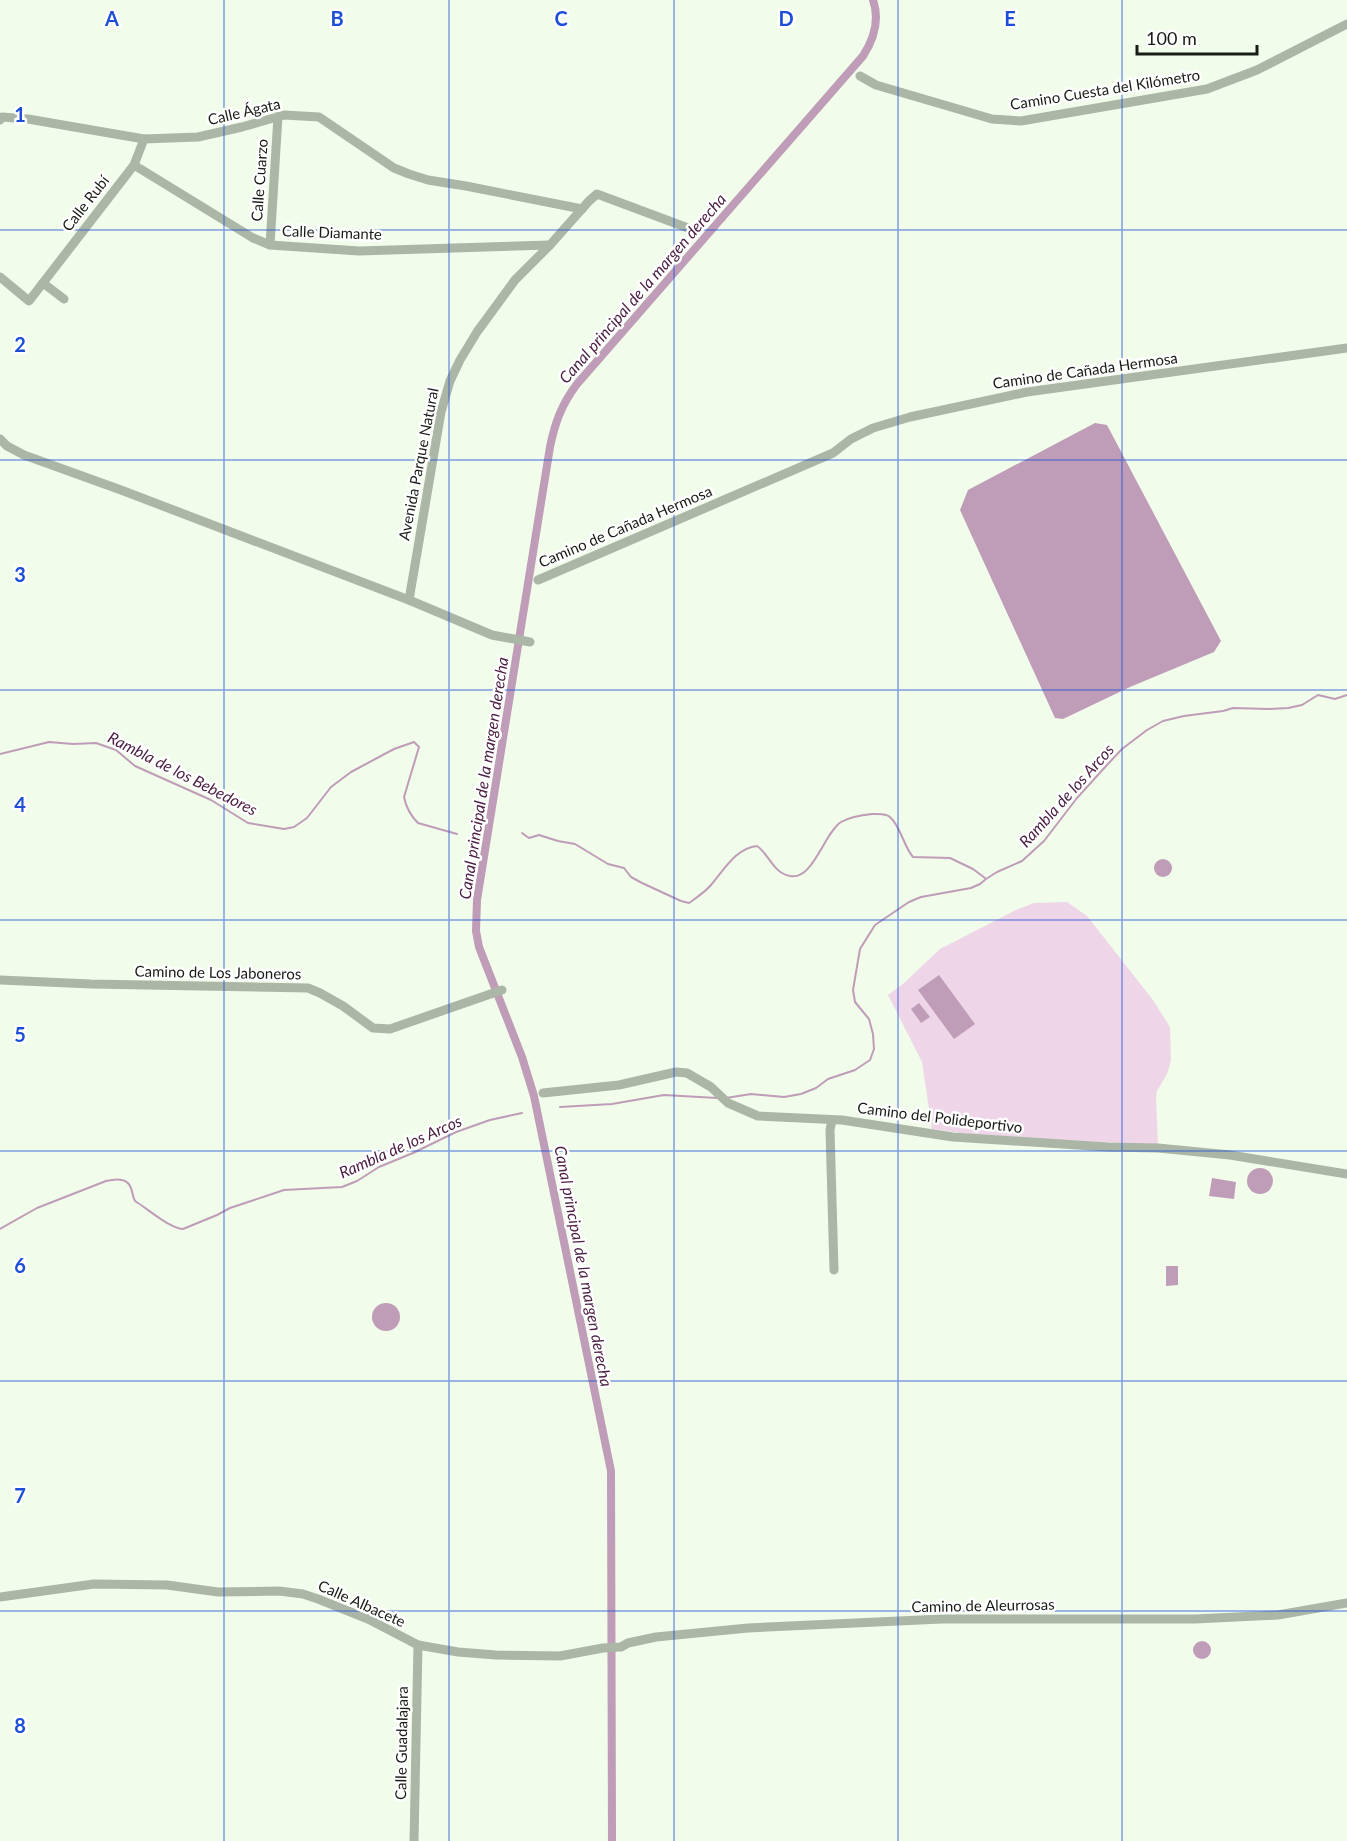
<svg xmlns="http://www.w3.org/2000/svg" width="1347" height="1841" viewBox="0 0 1347 1841" font-family="Lato,sans-serif">
<style>
.green{fill:#eed6e8}
.water{fill:#bf9cb7}
.lines{fill:none;stroke-linecap:round;stroke-linejoin:round}
.stream{stroke:#bf9cb7;stroke-width:2}
.canal{stroke:#bf9cb7;stroke-width:8}
.street{stroke:#acb6a7;stroke-width:9}
.grid{fill:none;stroke:#1d4ed8;stroke-width:1.5;stroke-opacity:0.55}
.labels{text-anchor:middle;dominant-baseline:central;stroke-width:5;stroke-linejoin:round;paint-order:stroke}
.street-label{font-size:15px;fill:#181c16;stroke:#fff}
.water-label{font-size:16px;font-style:italic;fill:#4d2044;stroke:#fff}
.grid-label{font-size:20px;text-anchor:middle;font-weight:bold;fill:#1d4ed8;stroke:#fff;stroke-width:5;stroke-linejoin:round;paint-order:stroke}
</style>
<rect width="100%" height="100%" fill="#f1fceb"/>
<!-- green -->
<path class="green" d="M1067,902L1087,916L1153,1000L1170,1027L1171,1060L1167,1074L1157,1091L1156,1097L1158,1145L984,1136L932,1129L922,1062L888,995L904,983L940,949L1016,910L1034,903Z"/>
<!-- water -->
<g class="water">
<path d="M1095,423L1107,425L1221,641L1214,652L1130,687L1063,719L1055,718L960,510L968,490Z"/>
<circle cx="1163" cy="868" r="9"/>
<path d="M939,975L975,1024L954,1039L918,990Z"/>
<path d="M919,1003L930,1017L921,1023L911,1009Z"/>
<circle cx="1260" cy="1181" r="13"/>
<path d="M1212,1178L1236,1182L1234,1199L1209,1196Z"/>
<path d="M1166,1266H1178V1285L1166,1286Z"/>
<circle cx="386" cy="1317" r="14"/>
<circle cx="1202" cy="1650" r="9"/>
</g>
<g class="lines">
<!-- stream -->
<g class="stream">
<path d="M0,754L49,742L73,744L96,743L116,750L135,766L211,800L248,823L284,829L294,827L307,818L331,787L351,772L394,749L414,742L419,747L404,797C406,807 411,816 418,823L457,834"/>
<path d="M522,833L529,838L539,835L558,841L575,844L608,864L624,868L631,877L642,883L681,901L689,903C696,898 705,892 711,885C724,870 736,848 757,846C769,854 773,873 790,876C813,881 824,833 841,822C850,817 862,815 872,814C878,814 886,813 890,817C901,827 903,845 913,857L950,858L973,869L985,878"/>
<path d="M726,1098L751,1094L784,1097L801,1094L816,1088L828,1079L855,1070L870,1060L874,1049L873,1034L869,1019L855,1002L853,990L860,949L875,925L909,902L921,897L971,888L980,884L986,879L997,872L1022,861L1044,841L1077,798L1106,766L1122,749L1147,730L1163,721L1184,716L1223,711L1233,708L1269,709L1288,708L1302,705L1318,695L1335,699L1347,695"/>
<path d="M560,1107L612,1104L664,1095L717,1098"/>
<path d="M0,1229L37,1208L106,1181C114,1179 126,1177 130,1186C133,1191 132,1196 135,1201C148,1209 169,1228 183,1229L217,1215L230,1208L284,1190L342,1187L357,1181L379,1167L413,1153L456,1132L490,1120L522,1113"/>
</g>
<!-- canal -->
<path class="canal" d="M612,1841L611,1471L534,1096L522,1057L479,947L476,931L477,900L550,447C555,422 562,404 577,384L863,56C874,39 880,20 873,0"/>
<!-- street -->
<g class="street">
<path d="M860,76L876,85L992,119L1021,121L1207,89L1257,70L1347,24"/>
<path d="M0,120L2,117L28,119L144,139L198,137L242,127L284,115L319,117L394,168L409,174L428,180L466,186L582,209"/>
<path d="M134,165L253,238L270,245L359,251L550,245"/>
<path d="M270,245L278,116"/>
<path d="M0,277L29,301L134,165L144,139"/>
<path d="M43,283L64,299"/>
<path d="M0,439L7,446L24,455L121,490L409,600L492,635L530,642"/>
<path d="M538,580L833,453L851,439L873,428L910,417L1027,392L1347,348"/>
<path d="M409,600L441,412L450,381L460,360L477,332L515,280L550,245L589,201L597,194L688,228"/>
<path d="M0,980L91,984L308,988L320,993L343,1006L373,1028L390,1029L502,990"/>
<path d="M543,1093L619,1085L676,1072L687,1073L711,1087L728,1103L758,1116L842,1120L953,1137L1108,1147L1158,1148L1230,1155L1347,1174"/>
<path d="M832,1120L830,1130L834,1270"/>
<path d="M0,1597L94,1584L167,1585L218,1592L279,1591L303,1594L318,1599L368,1619L418,1645L458,1652L496,1655L560,1656L603,1648L621,1647L628,1643L656,1637L748,1628L942,1619H1195L1278,1615L1347,1603"/>
<path d="M414,1841L418,1645"/>
</g>
</g>
<!-- grid -->
<path class="grid" d="M224,0V1841M449,0V1841M674,0V1841M898,0V1841M1122,0V1841M0,230H1347M0,460H1347M0,690H1347M0,920H1347M0,1151H1347M0,1381H1347M0,1611H1347"/>
<g class="labels">
<!-- street labels -->
<g class="street-label">
<text transform="translate(1105 89) rotate(-9)">Camino Cuesta del Kilómetro</text>
<text transform="translate(244 111) rotate(-13)">Calle Ágata</text>
<text transform="translate(259 180) rotate(-86)">Calle Cuarzo</text>
<text transform="translate(85 203) rotate(-52)">Calle Rubí</text>
<text transform="translate(332 232) rotate(2)">Calle Diamante</text>
<text transform="translate(1085 370) rotate(-8)">Camino de Cañada Hermosa</text>
<text transform="translate(418 464) rotate(-79)">Avenida Parque Natural</text>
<text transform="translate(625 526) rotate(-23)">Camino de Cañada Hermosa</text>
<text transform="translate(218 972) rotate(1)">Camino de Los Jaboneros</text>
<text transform="translate(940 1117) rotate(7)">Camino del Polideportivo</text>
<text transform="translate(362 1603) rotate(24)">Calle Albacete</text>
<text transform="translate(983 1605) rotate(-1)">Camino de Aleurrosas</text>
<text transform="translate(401 1743) rotate(-89)">Calle Guadalajara</text>
</g>
<!-- water labels -->
<g class="water-label">
<text transform="translate(642 288) rotate(-49)">Canal principal de la margen derecha</text>
<text transform="translate(183 773) rotate(27)">Rambla de los Bebedores</text>
<text transform="translate(483 778) rotate(-81)">Canal principal de la margen derecha</text>
<text transform="translate(1066 795) rotate(-48)">Rambla de los Arcos</text>
<text transform="translate(400 1146) rotate(-24)">Rambla de los Arcos</text>
<text transform="translate(584 1266) rotate(79)">Canal principal de la margen derecha</text>
</g>
</g>
<g class="grid-label">
<text x="112" y="26">A</text>
<text x="337" y="26">B</text>
<text x="561" y="26">C</text>
<text x="786" y="26">D</text>
<text x="1010" y="26">E</text>
<text x="20" y="122">1</text>
<text x="20" y="352">2</text>
<text x="20" y="582">3</text>
<text x="20" y="812">4</text>
<text x="20" y="1042">5</text>
<text x="20" y="1273">6</text>
<text x="20" y="1503">7</text>
<text x="20" y="1733">8</text>
</g>
<!-- scale -->
<path d="M1137 45v9h120v-9" fill="none" stroke="#181c16" stroke-width="3"/>
<text x="1146" y="45" font-size="18" fill="#181c16" stroke="#ffffff" stroke-width="4.5" paint-order="stroke">100 m</text>
</svg>
